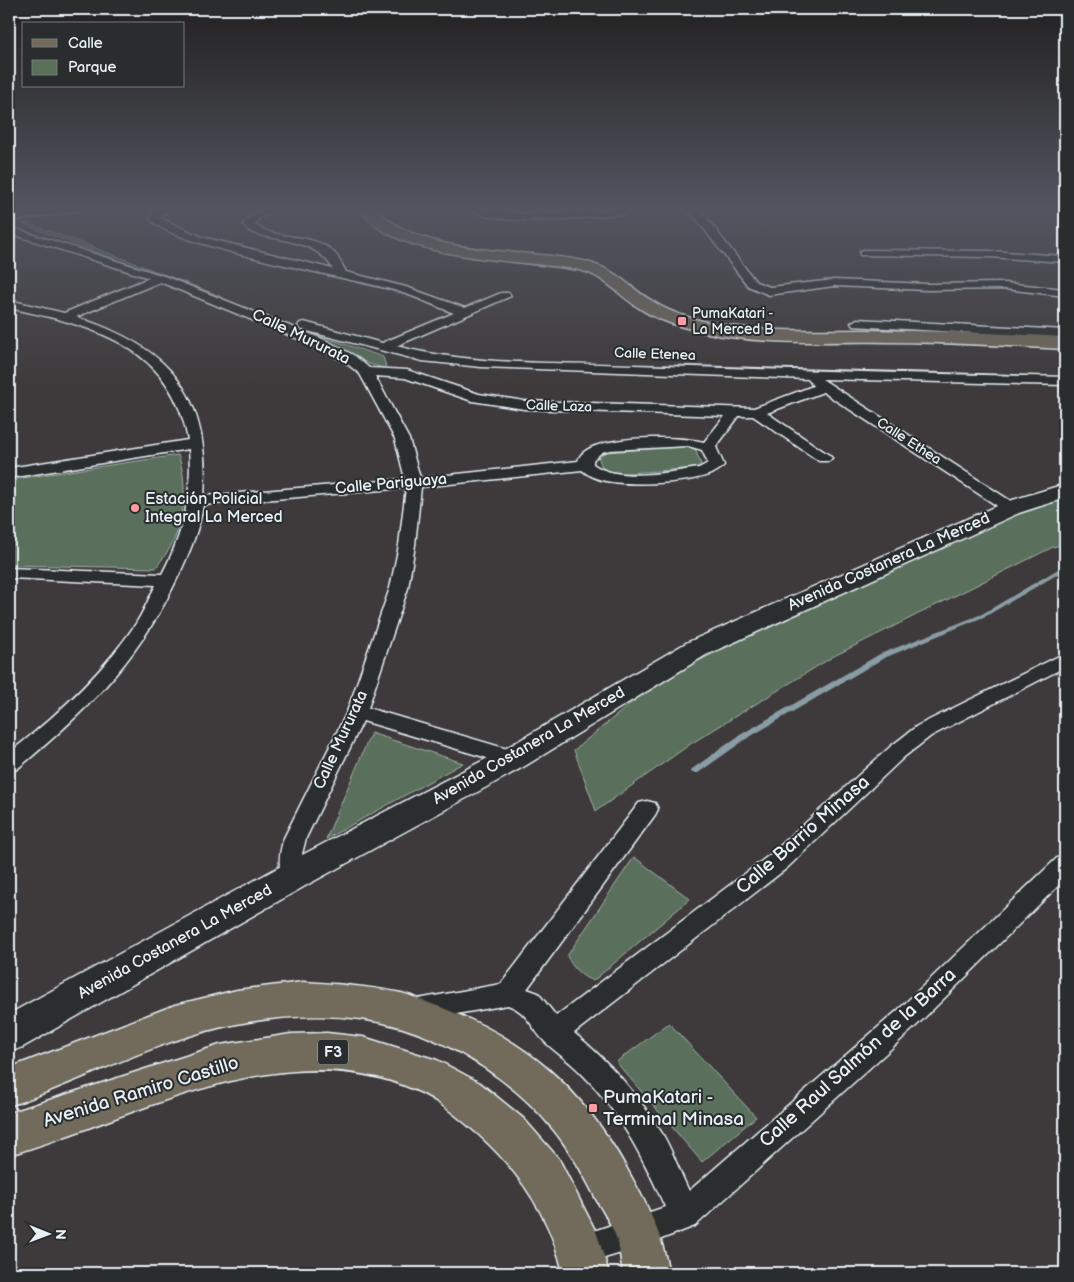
<svg xmlns="http://www.w3.org/2000/svg" width="1074" height="1282" viewBox="0 0 1074 1282" font-family="'Balsamiq Sans',sans-serif">
<style>
.green{fill:#5a705b;stroke:#a1b0aa}
.lines{fill:none;stroke-linecap:round;stroke-linejoin:round}
.stream{fill:#899da5;fill-rule:evenodd}
.street-casing{stroke:#e8f1f8;stroke-width:3}
.secondary-casing{stroke:#e8f1f8;stroke-width:3}
.primary-casing{stroke:#e8f1f8;stroke-width:3}
.highway-casing{stroke:#e8f1f8;stroke-width:3}
.street{fill:#2a2d2e;fill-rule:evenodd}
.secondary{fill:#2a2d2e;fill-rule:evenodd}
.primary{fill:#726b5a;fill-rule:evenodd}
.highway{fill:#726b5a;fill-rule:evenodd}
.poi-dot{fill:#ff9aa2;stroke:#2a2d2e;stroke-width:2}
.labels{text-anchor:middle;dominant-baseline:central;stroke-width:4;stroke-linejoin:round;paint-order:stroke}
.far-poi-label{font-size:14px;fill:#e8f1f8;stroke:#2a2d2e;text-anchor:start}
.far-street-label{font-size:14px;fill:#e8f1f8;stroke:#2a2d2e}
.shield{fill:#2a2d2e;stroke:#afb6bb;stroke-width:1}
.shield-label{font-size:15px;font-weight:bold;fill:#e8f1f8}
.street-label{font-size:16px;fill:#e8f1f8;stroke:#2a2d2e}
.poi-label{font-size:16px;fill:#e8f1f8;stroke:#2a2d2e;text-anchor:start}
.near-street-label{font-size:19px;fill:#e8f1f8;stroke:#2a2d2e}
.near-poi-label{font-size:19px;fill:#e8f1f8;stroke:#2a2d2e;text-anchor:start}
</style>
<rect width="100%" height="100%" fill="#3e3a3b"/>
<filter id="ink" filterUnits="userSpaceOnUse"><feTurbulence type="fractalNoise" baseFrequency=".02" numOctaves="2"/><feDisplacementMap in="SourceGraphic" scale="10" xChannelSelector="R" yChannelSelector="G"/><feConvolveMatrix kernelMatrix="1 2 1 2 8 2 1 2 1" color-interpolation-filters="sRGB"/></filter>
<g filter="url(#ink)">
<!-- green -->
<g class="green">
<path d="M24,222C90,245 155,271 220,296L218,298L22,224Z"/>
<path d="M294,329L303,330L383,357L386,366L384,368L369,364L331,343Z"/>
<path d="M687,446L695,449L701,464L696,468L616,474L603,471L598,456L606,452Z"/>
<path d="M178,455C188,481 185,516 173,542C169,551 161,560 156,568L9,565V480Z"/>
<path d="M1065,498V544L1053,547L834,656L692,743L596,811L574,750L662,678L937,548L1010,516Z"/>
<path d="M371,733L463,763L326,839Z"/>
<path d="M634,857L690,899L593,981C580,976 573,968 567,956Z"/>
<path d="M669,1023L756,1117L702,1162L616,1062Z"/>
</g>
<g class="lines">
<!-- stream -->
<path class="stream" d="M1065,565V570L986,616L884,658L746,739L698,773H692L691,771L692,769L740,735L880,654L982,614Z"/>
<!-- street casing -->
<g class="street-casing">
<g id="street">
<path d="M59,208H82L77,211L9,221V215Z"/>
<path d="M161,208H174L162,215L160,218L202,237L333,269C317,241 285,242 257,234L249,231L243,224C253,211 266,208 282,208L260,218L254,224C275,241 310,232 331,250C338,255 342,265 346,272L406,287L465,308L501,293H509L511,296L396,346C472,366 555,362 633,365C777,370 921,374 1065,377V385L822,379L1017,505L1019,508L1017,511H1005L823,392L767,413L829,455L832,458L829,461H819L753,416H739L716,447L724,465C710,485 629,486 606,481C597,479 589,476 582,470L421,487L415,545L408,588L368,708L521,753L525,758L521,763L514,766L363,721L306,838L302,854L305,876L301,883L293,885L285,883C277,868 279,853 284,838L347,712L390,588L399,545L406,488L203,505C198,535 186,561 173,587C135,664 82,715 17,769L9,772V753C56,716 101,675 135,625C143,613 149,598 156,585L9,578V568L162,574C183,535 193,493 189,449L9,478V468L188,440C172,345 91,325 9,308V300L64,313L149,278L9,233V227L164,276L325,340L355,356L369,368L407,370L479,394L524,401L754,408L813,386L808,379L481,367L422,361L300,329L298,326L300,323L304,322L382,343L454,313C435,306 417,297 397,291C352,278 173,247 150,219L153,211ZM160,282L315,346L345,362L360,374L395,439L405,479L204,496C211,395 170,347 76,317ZM375,376L405,378L472,401L524,409L725,416L704,442C682,436 584,433 578,461L420,478L409,439ZM688,446L702,450L708,463L699,468C669,472 618,483 593,464V460L602,452L610,450Z"/>
<path d="M470,208L530,214L650,208L645,211C611,215 493,231 470,208Z"/>
<path d="M681,208H693L702,212L756,282L770,287L834,280L928,284L1005,283L1065,289V296L1005,289L928,290L834,286L769,295L748,286L694,216Z"/>
<path d="M864,250L988,251L1065,256V262L988,257L860,255V251Z"/>
<path d="M857,319L1065,330V338L853,326L851,323Z"/>
<path d="M1065,653V667L931,736L904,757L787,868L574,1033C610,1062 639,1096 663,1135C673,1152 680,1173 689,1191L898,1010L1057,858L1065,856V879L916,1026L695,1226L638,1248L581,1265L570,1261L566,1250L570,1239L665,1207C643,1157 618,1108 577,1069C567,1059 555,1052 545,1042C531,1028 528,1012 508,1005L410,1022L401,1018L397,1010L401,1002L501,984L639,803L647,801L655,803L658,809L655,815L527,989L538,993L556,1016L771,854L890,747L917,726Z"/>
</g>
</g>
<!-- secondary casing -->
<g class="secondary-casing">
<path id="secondary" d="M1065,484V498L1019,513L706,655L525,766L305,886L23,1047L9,1052V1014L281,866L503,750L686,643L1003,503Z"/>
</g>
<!-- primary casing -->
<g class="primary-casing">
<g id="primary">
<path d="M303,982C336,984 368,986 401,993C414,996 427,1003 440,1007C526,1039 583,1089 627,1169C648,1207 661,1230 669,1273H623C621,1262 620,1251 617,1240C613,1226 603,1212 596,1199C584,1175 570,1150 552,1128C515,1083 458,1045 403,1028C350,1012 290,1014 237,1024C157,1039 85,1080 9,1106V1068L175,1005L237,990Z"/>
<path d="M327,1033L363,1037L437,1060L480,1083L524,1119L559,1159L597,1234L609,1273H563C551,1218 519,1171 478,1134C458,1117 438,1099 413,1089C280,1032 136,1118 9,1155V1113L220,1045L291,1034Z"/>
</g>
</g>
<!-- highway casing -->
<g class="highway-casing">
<path id="highway" d="M360,208H375C421,257 516,248 579,260C619,269 623,284 654,302C669,312 689,318 707,322C759,333 812,330 865,330C932,331 998,333 1065,337V349C1006,346 947,342 887,342C826,341 763,346 703,332C681,327 658,321 639,308C618,295 605,276 579,270C523,259 390,262 360,208Z"/>
</g>
<!-- street -->
<use href="#street" class="street"/>
<!-- secondary -->
<use href="#secondary" class="secondary"/>
<!-- primary -->
<use href="#primary" class="primary"/>
<!-- highway -->
<use href="#highway" class="highway"/>
</g>
</g>
<!-- sky -->
<linearGradient id="sky" x2="0" y2="1"><stop stop-color="#222020"/><stop offset="0.54" stop-color="#525560"/><stop offset="1" stop-color="#525560" stop-opacity="0"/></linearGradient>
<rect width="1074" height="387" fill="url(#sky)"/>
<!-- markers -->
<g class="poi-dot">
<rect x="677" y="316" width="10" height="10" rx="2.5"/>
<circle cx="135" cy="508" r="5"/>
<rect x="588" y="1103" width="10" height="10" rx="2.5"/>
</g>
<g class="labels">
<!-- far-poi labels -->
<g class="far-poi-label">
<text x="692" y="313">PumaKatari -<tspan x="692" dy="16">La Merced B</tspan></text>
</g>
<!-- far-street labels -->
<g class="far-street-label">
<text transform="translate(655 354) rotate(2)">Calle Etenea</text>
<text transform="translate(559 406) rotate(2)">Calle Laza</text>
<text transform="translate(909 441) rotate(33)">Calle Ethea</text>
</g>
<!-- shield labels -->
<rect class="shield" x="318" y="1039.5" width="30" height="25" rx="4"/>
<g class="shield-label">
<text x="333" y="1052">F3</text>
</g>
<!-- street labels -->
<g class="street-label">
<text transform="translate(301 337) rotate(26)">Calle Mururata</text>
<text transform="translate(391 484) rotate(-5)">Calle Pariguaya</text>
<text transform="translate(889 562) rotate(-24)">Avenida Costanera La Merced</text>
<text transform="translate(341 740) rotate(-65)">Calle Mururata</text>
<text transform="translate(529 746) rotate(-30)">Avenida Costanera La Merced</text>
<text transform="translate(175 942) rotate(-29)">Avenida Costanera La Merced</text>
</g>
<!-- poi labels -->
<g class="poi-label">
<text x="145" y="499">Estación Policial<tspan x="145" dy="18">Integral La Merced</tspan></text>
</g>
<!-- near-street labels -->
<g class="near-street-label">
<text transform="translate(803 835) rotate(-41)">Calle Barrio Minasa</text>
<text transform="translate(858 1058) rotate(-42)">Calle Raul Salmón de la Barra</text>
<text transform="translate(141 1092) rotate(-17)">Avenida Ramiro Castillo</text>
</g>
<!-- near-poi labels -->
<g class="near-poi-label">
<text x="603" y="1097">PumaKatari -<tspan x="603" dy="22">Terminal Minasa</tspan></text>
</g>
</g>
<!-- margin -->
<rect width="1074" height="1282" fill="none" stroke="#2a2d2e" stroke-width="30"/>
<rect x="15" y="15" width="1044" height="1252" fill="none" stroke="#e8f1f8" stroke-width="2" filter="url(#ink)"/>
<!-- legend -->
<rect x="22" y="22" width="162" height="65" fill="#2a2d2e" stroke="#767b7f"/>
<rect x="32" y="39" width="25" height="8" fill="#726b5a" stroke="#767b7f"/>
<text x="68" y="48" font-size="15" fill="#e8f1f8">Calle</text>
<rect x="32" y="60" width="25" height="15" fill="#5a705b" stroke="#767b7f"/>
<text x="68" y="72" font-size="15" fill="#e8f1f8">Parque</text>
<!-- north arrow -->
<g transform="translate(48 1234) rotate(91)" stroke="#2a2d2e" stroke-width="4" paint-order="stroke">
<path d="M0-4L9 19L0 12L-9 19Z" fill="#e8f1f8"/>
<text y="-8" font-size="14" font-weight="bold" text-anchor="middle" fill="#e8f1f8">N</text>
</g>
</svg>
